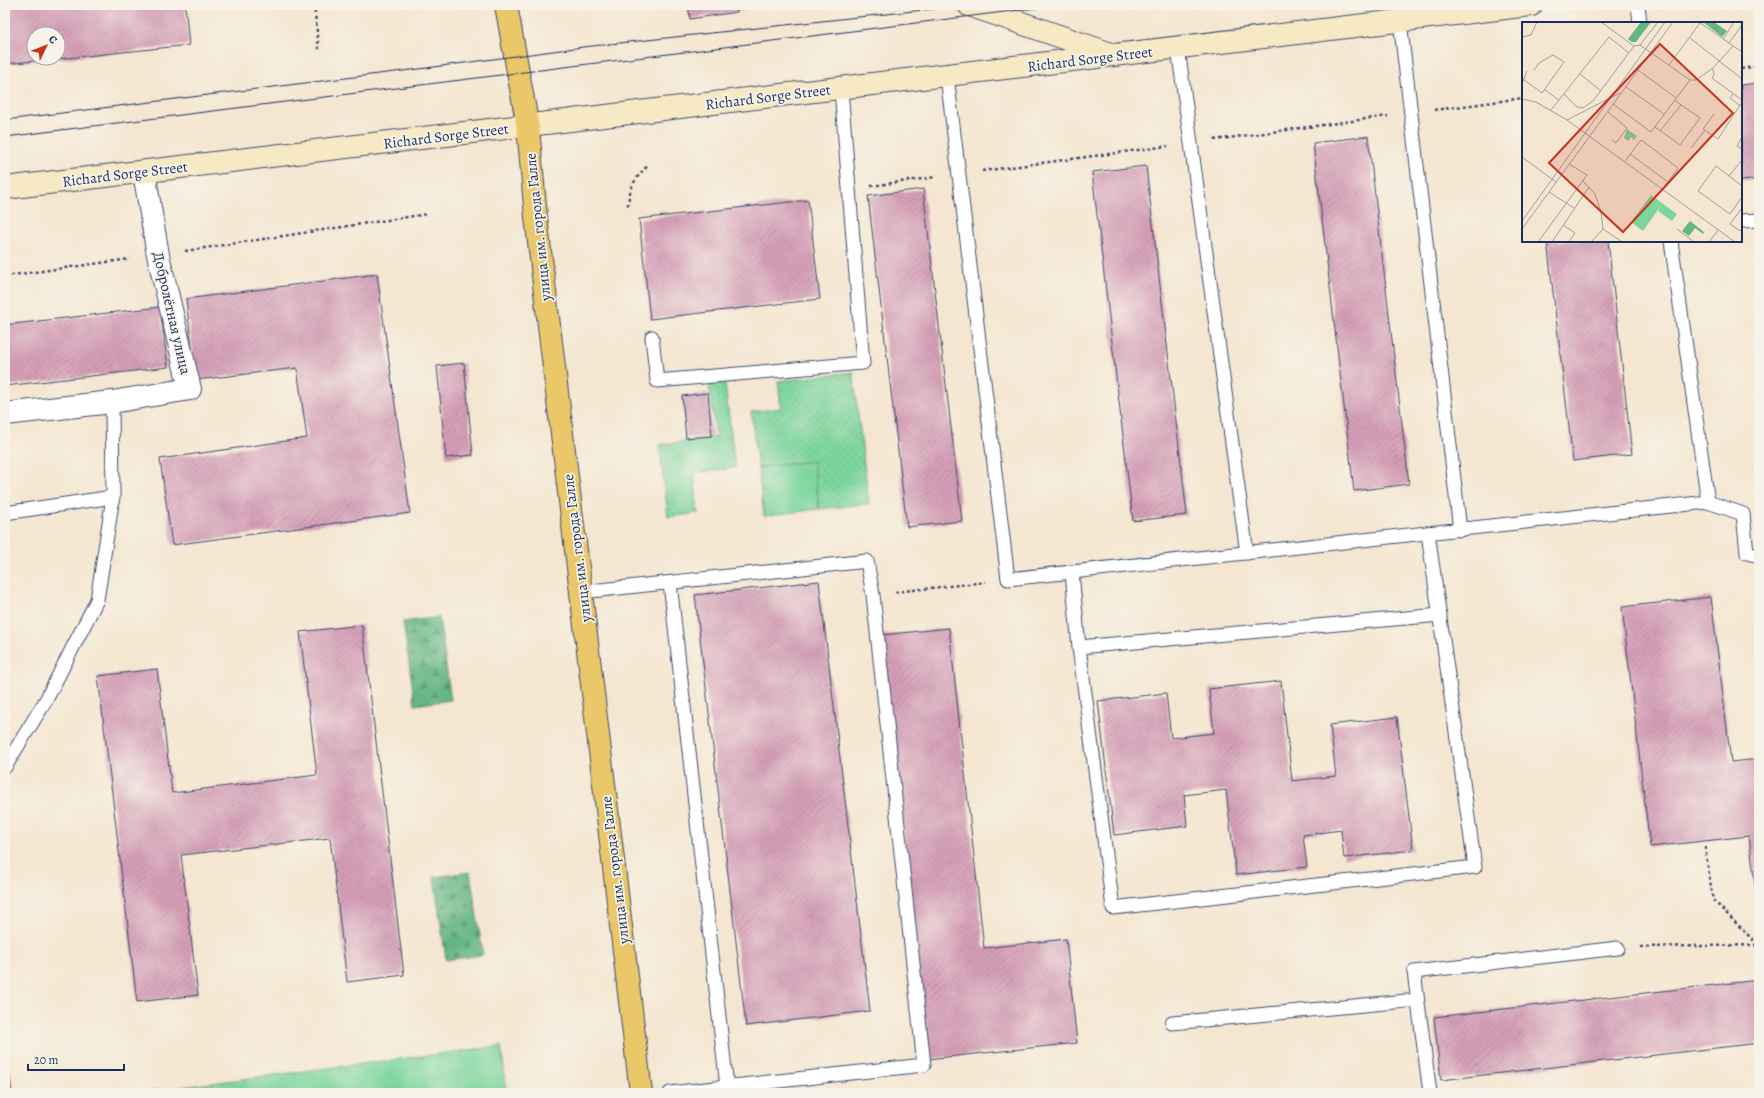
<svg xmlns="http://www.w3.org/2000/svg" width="1764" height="1098" viewBox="0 0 1764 1098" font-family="Alegreya,serif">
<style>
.grass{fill:url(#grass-dots);stroke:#4c827c}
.forest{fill:url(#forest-firs);stroke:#407270}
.park{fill:#7cd59b;stroke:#4c827c}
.building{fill:url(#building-hatch)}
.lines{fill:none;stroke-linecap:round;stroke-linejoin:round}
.lane-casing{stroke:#3c4a6f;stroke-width:15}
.street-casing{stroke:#3c4a6f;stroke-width:24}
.secondary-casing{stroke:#3c4a6f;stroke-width:24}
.primary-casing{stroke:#3c4a6f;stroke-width:24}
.path{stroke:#3c4a6f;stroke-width:2.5;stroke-dasharray:3 3;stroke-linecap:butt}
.lane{stroke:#fff;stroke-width:13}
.street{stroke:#fff;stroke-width:22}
.secondary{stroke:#f7e9c3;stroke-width:22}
.primary{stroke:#eac769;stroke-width:22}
.tram{stroke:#1b2f5e;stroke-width:1}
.labels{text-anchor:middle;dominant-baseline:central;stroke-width:3.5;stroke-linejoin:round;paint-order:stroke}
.street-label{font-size:15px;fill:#1b2f5e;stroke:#f7f3e8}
.inset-road{fill:none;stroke:#9d9da2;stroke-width:1}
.view{fill:#c8321e;fill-opacity:0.15;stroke:#c8321e;stroke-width:2}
.inset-edge{fill:none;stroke:#1b2f5e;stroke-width:2}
</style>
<defs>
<pattern id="grass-dots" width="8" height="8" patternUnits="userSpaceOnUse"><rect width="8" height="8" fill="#7cd59b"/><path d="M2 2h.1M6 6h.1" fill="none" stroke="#6bb788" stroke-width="1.8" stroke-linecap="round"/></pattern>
<pattern id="forest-firs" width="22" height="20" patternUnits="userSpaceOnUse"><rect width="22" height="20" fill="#65b683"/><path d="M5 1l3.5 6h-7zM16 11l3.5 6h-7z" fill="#52946e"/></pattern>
<pattern id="building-hatch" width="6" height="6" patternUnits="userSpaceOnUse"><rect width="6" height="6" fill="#d69fb7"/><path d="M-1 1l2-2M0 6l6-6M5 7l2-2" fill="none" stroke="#ad8298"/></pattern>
</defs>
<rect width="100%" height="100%" fill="#f7f3e8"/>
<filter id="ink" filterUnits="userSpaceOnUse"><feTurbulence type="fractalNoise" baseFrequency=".025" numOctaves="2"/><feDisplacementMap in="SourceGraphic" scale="8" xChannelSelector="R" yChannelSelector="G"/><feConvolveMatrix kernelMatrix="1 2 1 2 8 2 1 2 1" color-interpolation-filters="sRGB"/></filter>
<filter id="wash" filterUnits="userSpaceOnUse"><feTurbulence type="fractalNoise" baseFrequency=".012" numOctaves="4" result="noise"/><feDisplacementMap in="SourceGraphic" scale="16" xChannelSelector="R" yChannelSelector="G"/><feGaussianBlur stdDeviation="0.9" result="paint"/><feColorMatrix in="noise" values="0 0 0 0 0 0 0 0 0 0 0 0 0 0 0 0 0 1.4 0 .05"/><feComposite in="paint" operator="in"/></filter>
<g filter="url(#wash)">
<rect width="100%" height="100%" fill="#f4e6d0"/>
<!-- grass -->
<g class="grass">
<path d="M853,372L869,504L819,509L813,461L758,468L751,412L781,408L778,381Z"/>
<path d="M725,383L735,468L694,473L698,513L668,517L659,445L716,437L709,384Z"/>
</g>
<!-- forest -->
<g class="forest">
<path d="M439,617L451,700L415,705L403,622Z"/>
<path d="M470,872L483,955L446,960L434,877Z"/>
</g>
<!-- park -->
<g class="park">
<path d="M813,461L819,509L764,516L758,468Z"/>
<path d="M501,1046L507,1093L141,1092Z"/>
</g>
<g id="blocks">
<!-- building -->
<g class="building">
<path d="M5,5H185L189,45L58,59V34H34V58L54,59L5,64Z"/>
<path d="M688,5H764V6L737,10V12L690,19Z"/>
<path d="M1759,83V179L1741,181V85Z"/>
<path d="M1368,136L1409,484L1354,491L1313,143Z"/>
<path d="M1146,166L1187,515L1133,521L1092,172Z"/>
<path d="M923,189L962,521L907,527L868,196Z"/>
<path d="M808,200L820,299L650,319L639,219Z"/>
<path d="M1547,241H1608L1632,454L1573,461Z"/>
<path d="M377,274L410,513L172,545L160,459L307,438L297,368L196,380L186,299Z"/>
<path d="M160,307L168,367L5,386V325Z"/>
<path d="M464,363L473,455L446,458L437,366Z"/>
<path d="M708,393L712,436L686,438L682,396Z"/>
<path d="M819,581L870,1011L746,1026L695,595Z"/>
<path d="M1711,597L1731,762L1759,759V900H1757L1749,836L1650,847L1622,607Z"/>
<path d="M362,625L404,975L347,982L330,838L181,855L198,995L137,1002L98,676L157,669L172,793L317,775L300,632Z"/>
<path d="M949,628L984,948L1066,939L1077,1043L928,1059L882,635Z"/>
<path d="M1281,681L1292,781L1336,776L1330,725L1397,717L1413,850L1344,858L1341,830L1303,835L1307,867L1236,875L1226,790L1184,795L1187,826L1114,835L1098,701L1166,693L1171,738L1214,733L1209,689Z"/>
<path d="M1759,980V1043L1441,1080L1434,1017Z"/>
<path d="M6,1047L12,1093H5Z"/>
</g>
</g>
</g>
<g filter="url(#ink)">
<use href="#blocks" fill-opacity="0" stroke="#3c4a6f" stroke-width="1"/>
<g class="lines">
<!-- lane casing -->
<g class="lane-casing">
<g id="lane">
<path d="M1638,5L1640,23"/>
<path d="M1400,21L1460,530"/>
<path d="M1178,48L1247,553"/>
<path d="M947,76L1008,579L1708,502L1743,514L1747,553L1759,556"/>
<path d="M1741,221L1759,220"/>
<path d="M1671,241L1708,502"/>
<path d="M652,337L657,381L863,363L841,89"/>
<path d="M5,513L113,497"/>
<path d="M1072,573L1079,647L1113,908L1475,867L1428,533"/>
<path d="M670,583L727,1087"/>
<path d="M582,592L867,561L873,595L924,1065L670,1093"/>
<path d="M1079,647L1440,615"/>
<path d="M5,767L46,700L97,600L113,497L112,402"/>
<path d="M1172,1023L1417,1000"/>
<path d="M1430,1093L1414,972L1618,948"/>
</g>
</g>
<!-- street casing -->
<g class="street-casing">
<path id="street" d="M5,414L112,402L190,389L158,255L144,172"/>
</g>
<!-- secondary casing -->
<g class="secondary-casing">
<g id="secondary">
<path d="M969,5L1111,54"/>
<path d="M5,188L1531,5"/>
</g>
</g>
<!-- primary casing -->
<g class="primary-casing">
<path id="primary" d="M506,5L528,127L536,217L641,1093"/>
</g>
<!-- path -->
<g class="path">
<path d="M314,5L319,49"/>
<path d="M1741,69L1759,66"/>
<path d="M1434,110L1523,98"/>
<path d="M1214,140L1388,116"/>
<path d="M982,171L1168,146"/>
<path d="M871,186L936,177"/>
<path d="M628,206C629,188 635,177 649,165"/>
<path d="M185,251L427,214"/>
<path d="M5,276L130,259"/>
<path d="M895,592L986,582"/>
<path d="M1705,847L1713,900L1758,945"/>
<path d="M1640,947L1759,945"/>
</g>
<!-- lane -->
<use href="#lane" class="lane"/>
<!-- street -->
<use href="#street" class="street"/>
<!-- secondary -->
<use href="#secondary" class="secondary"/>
<!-- primary -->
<use href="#primary" class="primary"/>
<!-- tram -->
<g class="tram">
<path d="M5,120L419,69L583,47L969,5"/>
<path d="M5,137L1060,5"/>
</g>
</g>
</g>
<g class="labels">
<!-- street labels -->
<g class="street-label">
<text transform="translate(1090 59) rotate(-7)">Richard Sorge Street</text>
<text transform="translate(768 97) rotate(-7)">Richard Sorge Street</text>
<text transform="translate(446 136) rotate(-7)">Richard Sorge Street</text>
<text transform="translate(125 174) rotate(-7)">Richard Sorge Street</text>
<text transform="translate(538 227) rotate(-96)">улица им. города Галле</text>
<text transform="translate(172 313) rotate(77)">Добролётная улица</text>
<text transform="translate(577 548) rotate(-97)">улица им. города Галле</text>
<text transform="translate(615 870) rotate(-97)">улица им. города Галле</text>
</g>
</g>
<!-- overview -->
<g transform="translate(1522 22)">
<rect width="220" height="220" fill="#f4e6d0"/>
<path d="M105,107L115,114L112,118L109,115L106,119L102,116Z" fill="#7cd59b"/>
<path d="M119,0H129L114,20H110L106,17ZM181,0H192L205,9L200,15ZM168,199L182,210L181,212L173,206L167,214L160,209Z" fill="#65b683"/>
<path d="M129,173L155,192L150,199L136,189L140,182L121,209L109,200Z" fill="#7cd59b"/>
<path class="inset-road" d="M79,0L112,24L118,23M136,0L118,23L168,58H174L191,46L211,24M177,0L220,30M0,15L9,13L15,0M168,16L220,57M201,17L212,0M207,21L220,3M147,43L178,1M191,47L192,53L190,56L220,78M116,48L154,76M58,52L79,69M1,57L20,71L42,40L31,33L17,41L12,48M0,62L5,49M104,65L142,92M23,68L37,78M42,72L55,85L61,86L71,79L112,24M211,72L208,76L218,84M0,77L14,80L45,98L213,220M91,82L129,110L168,58M29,88L87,15L107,31M86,90L105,106L94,121L90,118M192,92L181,107L196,117L220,80M45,98L98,71M133,105L158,123L178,96L152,78M138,109L159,83M220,115L215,124L220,127M169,126L183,108M108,132L146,160M0,135L34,160M103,139L119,118L122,120L156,146L141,167M207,154L220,138M61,159L73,172L79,190L81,207M220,164L194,144L176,169L208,192L220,175M27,170L52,186M220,186L208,202L218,209L220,207M0,199L143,0M41,203L53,211L47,220M0,207L151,0M155,207L172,220M16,220L65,153L47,142M30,220L67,165M69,220L81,207L100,220M187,220L197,207"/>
<path class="view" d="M138,22L211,91L101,210L27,141Z"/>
<rect width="220" height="220" class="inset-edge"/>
</g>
<!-- margin -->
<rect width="1764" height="1098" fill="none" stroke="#f7f3e8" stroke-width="20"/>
<!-- north arrow -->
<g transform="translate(46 46) rotate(47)"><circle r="19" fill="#f7f3e8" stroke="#9fa5b1"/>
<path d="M0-3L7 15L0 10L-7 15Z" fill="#c8321e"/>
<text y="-6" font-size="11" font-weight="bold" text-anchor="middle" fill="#1b2f5e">С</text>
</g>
<!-- scale -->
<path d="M28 1064v6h96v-6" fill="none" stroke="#1b2f5e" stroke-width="2"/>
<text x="34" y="1064" font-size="12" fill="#1b2f5e" stroke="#f7f3e8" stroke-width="3" paint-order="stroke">20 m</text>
</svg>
